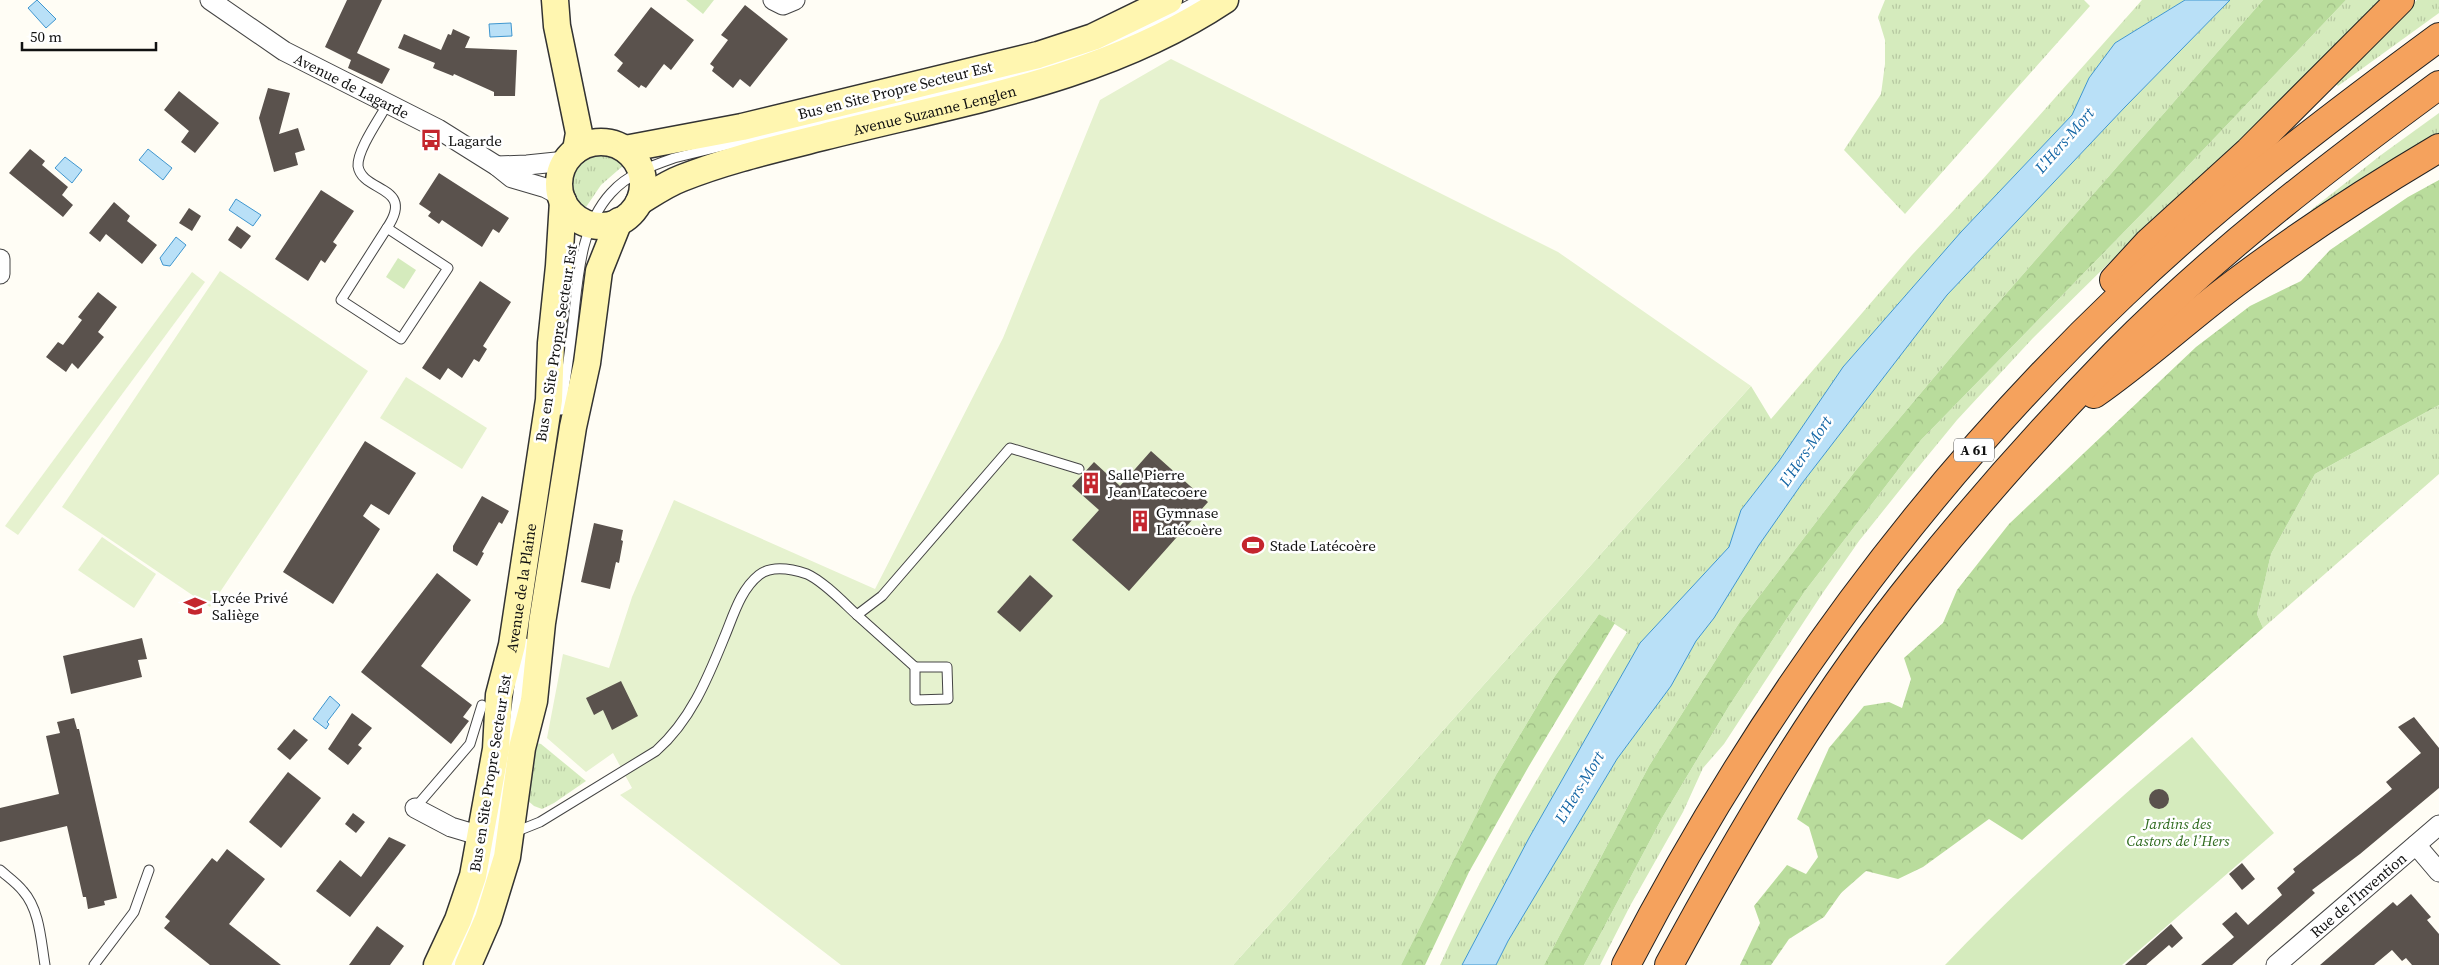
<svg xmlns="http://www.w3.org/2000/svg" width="2439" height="965" viewBox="0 0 2439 965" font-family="'Source Serif 4',serif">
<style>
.grass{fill:url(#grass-tufts)}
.forest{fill:url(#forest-crowns)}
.park{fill:#d5ebbd}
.pitch{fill:#e6f2cf}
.water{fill:#b9e0f7;stroke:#3f96cf}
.building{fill:#5a524d}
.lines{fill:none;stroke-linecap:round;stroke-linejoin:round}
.lane-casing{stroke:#444;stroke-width:11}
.street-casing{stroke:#444;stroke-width:21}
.secondary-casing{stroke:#333;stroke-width:29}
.highway-casing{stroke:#222;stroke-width:30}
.lane{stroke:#fff;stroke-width:9}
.street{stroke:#fff;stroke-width:19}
.secondary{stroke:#fff6b0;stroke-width:26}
.highway{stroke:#f5a25d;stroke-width:28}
.labels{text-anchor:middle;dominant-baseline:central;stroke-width:5;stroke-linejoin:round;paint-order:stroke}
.shield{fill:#fff;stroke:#585858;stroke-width:1}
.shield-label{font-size:14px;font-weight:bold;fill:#111}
.street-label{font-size:15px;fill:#111;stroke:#fff}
.poi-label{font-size:15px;fill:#111;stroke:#fff;text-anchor:start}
.park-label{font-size:15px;font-style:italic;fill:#2f6b1f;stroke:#fff}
.water-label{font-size:16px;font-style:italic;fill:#1768a6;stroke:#fff}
</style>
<defs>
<pattern id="grass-tufts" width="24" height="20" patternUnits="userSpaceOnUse" patternTransform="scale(1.25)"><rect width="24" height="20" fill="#d5ebbd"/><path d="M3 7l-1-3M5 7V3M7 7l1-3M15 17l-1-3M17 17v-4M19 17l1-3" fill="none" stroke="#b6c8a1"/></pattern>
<pattern id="forest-crowns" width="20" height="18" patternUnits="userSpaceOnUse" patternTransform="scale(1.25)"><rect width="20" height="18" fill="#b9dc9c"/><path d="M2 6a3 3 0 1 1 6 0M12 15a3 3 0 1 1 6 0" fill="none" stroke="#9ebc85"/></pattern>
</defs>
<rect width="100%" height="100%" fill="#fffdf5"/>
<!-- grass -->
<g class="grass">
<path d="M1885,0H2084L2090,6L1905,214L1844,150L1881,94L1885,64V40L1878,17Z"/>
<path d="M2142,0H2185L2115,43L2089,78L2072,115L1961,232L1843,367L1779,461L1741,510L1729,547L1640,643L1529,838L1462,965H1440C1492,849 1560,740 1627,632L1599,614L1555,676L1496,775L1401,965H1233L1751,386L1771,419L1912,255L1983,179Z"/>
<path d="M2230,0H2263L1963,343L1856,470L1741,620L1649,766L1544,965H1496L1508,941L1617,759L1671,686L1696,641L1714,618L1759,545L1803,482L1947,295L2125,107Z"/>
<path d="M2346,0H2381L2268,117L2110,262L2033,338L1957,420L1907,481L1859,541L1822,594L1724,744L1703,768L1683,812L1630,906L1600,965H1584L1662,818L1729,706L1805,591L1921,440L2163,192Z"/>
<path d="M2417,0H2439V13L2338,86L2333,81Z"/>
<path d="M2439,113V139L2315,215L2311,210L2381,155Z"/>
<path d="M595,152L610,153L625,164L601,185L584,210C556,196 569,158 595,152Z"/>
<path d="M2439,405V474L2263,628L2257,614L2271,554L2315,474Z"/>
<path d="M537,743L541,744L586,781L554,803L542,809L534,806L527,800Z"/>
</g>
<!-- forest -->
<g class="forest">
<path d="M2263,0H2346L2163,192L1921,440L1805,591L1729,706L1662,818L1584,965H1544L1649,766L1741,620L1856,470L1963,343Z"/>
<path d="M2439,180V405L2315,474L2271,554L2257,614L2263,628L2022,840L1989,819L1923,867L1898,879L1866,871L1841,893L1824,917L1789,939L1771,965H1740L1760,923L1754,906L1787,865L1806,874L1818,857L1809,827L1797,819L1829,748L1864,706L1889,702L1902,708L1911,679L1904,658L1943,623L1957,590L2009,524L2196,347L2250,306L2301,281L2330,250L2408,197Z"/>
<path d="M1599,614L1615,623L1529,766L1469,872L1425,965H1401L1496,775L1555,676Z"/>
</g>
<!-- park -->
<g class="park">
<path d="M686,0H714L703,14Z"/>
<path d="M398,258L416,270L404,289L386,277Z"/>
<path d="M2192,737L2274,833L2122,965H1945C2022,884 2106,809 2192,737Z"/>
</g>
<!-- pitch -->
<g class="pitch">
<path d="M1171,59L1558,252L1751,386L1233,965H841L620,795L632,788L613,753L586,772L547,738L563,654L609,668L632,597L674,500L875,589L1003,338L1100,100Z"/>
<path d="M220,271L368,371L210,607L62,507Z"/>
<path d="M192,272L205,282L18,535L5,526Z"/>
<path d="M406,377L487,428L462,469L380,418Z"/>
<path d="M102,537L156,574L134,608L78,570Z"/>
</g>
<!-- water -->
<g class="water">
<path d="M37,0L56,19L46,28L28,8Z"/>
<path d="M2185,0H2230L2125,107L1947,295L1803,482L1759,545L1714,618L1696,641L1671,686L1617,759L1508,941L1496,965H1462L1529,838L1640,643L1729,547L1741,510L1779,461L1843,367L1961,232L2072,115L2089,78L2115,43Z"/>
<path d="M511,23L512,36L490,37L489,24Z"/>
<path d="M148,149L172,168L163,180L139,160Z"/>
<path d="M65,157L82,170L72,183L55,168Z"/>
<path d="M236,199L261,215L253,226L229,210Z"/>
<path d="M176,237L186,245L170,266L163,265L160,258Z"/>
<path d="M330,696L340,705L327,722L329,724L326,729L313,719Z"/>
</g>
<!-- building -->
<g class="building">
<path d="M347,0H382L357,53L390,69L382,84L348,68L351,60L325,47Z"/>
<path d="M745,5L788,39L750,87L740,79L733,88L712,71L714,67L710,64L728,40L721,35Z"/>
<path d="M651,7L694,40L671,70L664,64L646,88L641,85L639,88L617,71L623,63L614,55Z"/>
<path d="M453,29L470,37L465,48L517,50L515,96H494V92L454,74L453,76L433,68L435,63L398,48L404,34L441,50L448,34L451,35Z"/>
<path d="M268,88L290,93L279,134L298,128L305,150L295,153L298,165L274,172L259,118Z"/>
<path d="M179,91L219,123L195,153L181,142L189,131L164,110Z"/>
<path d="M30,149L45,161L42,165L68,187L62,195L73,205L63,217L9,173Z"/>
<path d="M439,173L509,218L499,233L493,229L482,247L442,220L439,224L428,216L431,212L419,204Z"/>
<path d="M321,190L354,211L333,242L337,245L325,263L321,260L308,281L275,259Z"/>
<path d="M114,202L130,216L127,221L157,245L142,264L106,234L100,242L89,233Z"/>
<path d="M189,208L201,216L192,231L179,223Z"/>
<path d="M237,226L251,236L241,249L228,240Z"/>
<path d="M480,281L511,302L483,346L487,349L479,362L474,359L462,378L448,368L440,380L422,368Z"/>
<path d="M98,292L117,307L98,332L104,337L78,369L72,363L66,372L46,357L58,342L63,345L82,320L78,317Z"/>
<path d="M365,441L416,473L389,515L371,504L363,516L380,529L333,604L283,572Z"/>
<path d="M1151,451L1208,502L1129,591L1072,540L1099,510L1072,486L1094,462L1120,486Z"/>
<path d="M482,496L509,511L502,524L499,522L482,552L484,553L477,566L453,551V546Z"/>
<path d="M594,523L623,530L621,540L623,541L619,563L616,562L610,589L581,582Z"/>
<path d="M437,573L471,600L421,666L472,705L463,717L469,721L451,744L361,672Z"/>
<path d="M1030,575L1053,596L1020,632L997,612Z"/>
<path d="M142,638L147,659L138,660L142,677L71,694L63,656Z"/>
<path d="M621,681L638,716L612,730L603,710L594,715L586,698Z"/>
<path d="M352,713L372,728L358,745L362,748L348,765L328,749Z"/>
<path d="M2414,717L2439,748V788L2360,854L2312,890L2315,893L2232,965H2201L2234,937L2222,924L2236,912L2248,925L2282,895L2277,888L2295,872L2293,869L2392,789L2386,782L2421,753L2398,727Z"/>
<path d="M74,718L77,729H79L117,898L104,901L105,905L88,909L86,897H83L67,826L0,842V808L59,794L46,736L60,733L57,722Z"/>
<path d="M294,729L308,740L290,760L277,749Z"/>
<path d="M288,772L321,798L281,848L249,822Z"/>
<circle cx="2159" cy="799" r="10"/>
<path d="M353,813L365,822L356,833L345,824Z"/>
<path d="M389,837L406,845L350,917L316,891L340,860L361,877Z"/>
<path d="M227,849L265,879L229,924L281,965H210L164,928L170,921L165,917L212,858L217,862Z"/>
<path d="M2242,863L2255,879L2242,890L2229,874Z"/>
<path d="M2411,894L2431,917L2427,920L2439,934V965H2412L2406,958L2402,961L2392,950L2374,965H2320L2393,902L2397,906Z"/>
<path d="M2171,924L2183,938L2172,948L2169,945L2146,965H2125Z"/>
<path d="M377,926L404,946L390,965H349Z"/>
</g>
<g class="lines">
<!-- lane casing -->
<g class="lane-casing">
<g id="lane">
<path d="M387,228L448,268L401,339L341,300Z"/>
<path d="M387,228C416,185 362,193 358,166C357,150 380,118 388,103"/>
<path d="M561,410C565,383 569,357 572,330C578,284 578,229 611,193C628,174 651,166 674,158L1045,67C1098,49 1148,28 1198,0"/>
<path d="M857,615L915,667"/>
<path d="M915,667H947L948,699L915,700Z"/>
<path d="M415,808L470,744L482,705"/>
<path d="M513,829L520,830L540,822L656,751C690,721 707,680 724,638C733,617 740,590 759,575C772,565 792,569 807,574C823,581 844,603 857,615L882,596L1010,448L1079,469"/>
<path d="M0,870C8,877 17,883 23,891C40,910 41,942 45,965"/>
<path d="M94,965L134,912L149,870"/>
<path d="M452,965C502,867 509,750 525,643"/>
</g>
</g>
<!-- street casing -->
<g class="street-casing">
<g id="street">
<path id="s1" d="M210,0L284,51L438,129L497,166L512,178L546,188L561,196"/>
<path d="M773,0L783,5L795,0"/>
<path d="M497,166L527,165L566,161"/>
<path d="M0,259V274"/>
<path d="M415,808L451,827L481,836"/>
<path d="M2416,845L2439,872"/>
<path id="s2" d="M2276,965L2439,825"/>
</g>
</g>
<!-- secondary casing -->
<g class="secondary-casing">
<g id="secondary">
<path d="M555,0L557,26L579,133L576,150"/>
<circle cx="601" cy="184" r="42"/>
<path d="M625,149L742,127L1038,55L1093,37L1169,0"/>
<path id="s3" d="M639,202C652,194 666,184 682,178C727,160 776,149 823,137C961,102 1105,80 1225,0"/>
<path id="s4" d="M437,965L458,920L473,876L496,749L499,695L512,645L549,400L551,343L559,266L563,201"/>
<path d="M468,965L488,919L507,857L522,748L534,701L542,623L573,427L587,363L599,271L619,221"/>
</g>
</g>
<!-- highway casing -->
<g class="highway-casing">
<g id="highway">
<path d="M2114,280L2149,242L2249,151L2400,0"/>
<path d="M2094,394C2143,360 2186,320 2234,284C2300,234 2368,190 2439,148"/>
<path d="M1626,965C1755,716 1920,487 2123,294C2221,200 2329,118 2439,37"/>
<path d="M1669,965C1742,830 1821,696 1918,576C1980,499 2046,425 2115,354C2214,254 2326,168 2439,85"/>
</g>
</g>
<!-- lane -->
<use href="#lane" class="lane"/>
<!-- street -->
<use href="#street" class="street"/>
<!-- secondary -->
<use href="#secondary" class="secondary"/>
<!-- highway -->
<use href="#highway" class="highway"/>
</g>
<!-- icons -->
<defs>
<g id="bus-bare" transform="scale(1.725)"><path d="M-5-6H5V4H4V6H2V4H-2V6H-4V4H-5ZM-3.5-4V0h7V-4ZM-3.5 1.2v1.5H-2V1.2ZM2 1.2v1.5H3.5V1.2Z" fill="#c4262e" stroke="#fff" stroke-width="2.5" paint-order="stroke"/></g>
<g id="building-bare" transform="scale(1.725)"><path d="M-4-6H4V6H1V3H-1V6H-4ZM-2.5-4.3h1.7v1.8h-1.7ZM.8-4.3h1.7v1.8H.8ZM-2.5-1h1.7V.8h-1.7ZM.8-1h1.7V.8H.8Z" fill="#c4262e" stroke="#fff" stroke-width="2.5" paint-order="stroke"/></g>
<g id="stadium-bare" transform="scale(1.725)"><path d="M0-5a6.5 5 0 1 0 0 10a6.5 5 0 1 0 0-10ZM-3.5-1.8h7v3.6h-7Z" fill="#c4262e" stroke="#fff" stroke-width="2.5" paint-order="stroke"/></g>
<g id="school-bare" transform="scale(1.725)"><path d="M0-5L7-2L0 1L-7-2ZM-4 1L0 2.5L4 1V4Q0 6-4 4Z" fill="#c4262e" stroke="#fff" stroke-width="2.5" paint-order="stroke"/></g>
</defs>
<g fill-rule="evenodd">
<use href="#bus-bare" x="431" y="140"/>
<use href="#building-bare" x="1091" y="483"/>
<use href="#building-bare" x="1140" y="521"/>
<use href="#stadium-bare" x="1253" y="545"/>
<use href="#school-bare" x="195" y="606"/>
</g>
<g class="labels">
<!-- shield labels -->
<rect class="shield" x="1954" y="438.5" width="40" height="23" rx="4"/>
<g class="shield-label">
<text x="1974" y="450">A 61</text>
</g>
<!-- street labels -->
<g class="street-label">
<text stroke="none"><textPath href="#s1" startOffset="166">Avenue de Lagarde</textPath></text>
<text transform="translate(895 90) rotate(-14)">Bus en Site Propre Secteur Est</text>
<text stroke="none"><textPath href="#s3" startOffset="311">Avenue Suzanne Lenglen</textPath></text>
<text transform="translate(556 343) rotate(-81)">Bus en Site Propre Secteur Est</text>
<text stroke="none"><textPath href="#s4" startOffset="389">Avenue de la Plaine</textPath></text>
<text transform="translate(490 773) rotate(-81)">Bus en Site Propre Secteur Est</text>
<text stroke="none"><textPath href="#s2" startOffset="108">Rue de l'Invention</textPath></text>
</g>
<!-- poi labels -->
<g class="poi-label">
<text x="448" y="140">Lagarde</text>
<text x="1108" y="474">Salle Pierre<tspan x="1108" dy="17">Jean Latecoere</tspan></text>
<text x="1156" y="512">Gymnase<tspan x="1156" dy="17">Latécoère</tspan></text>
<text x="1270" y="545">Stade Latécoère</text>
<text x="212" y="597">Lycée Privé<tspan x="212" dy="17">Saliège</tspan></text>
</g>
<!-- park labels -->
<g class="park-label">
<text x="2178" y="823">Jardins des<tspan x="2178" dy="17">Castors de l’Hers</tspan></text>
</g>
<!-- water labels -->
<g class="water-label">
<text transform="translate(2064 140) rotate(-49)">L'Hers-Mort</text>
<text transform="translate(1805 451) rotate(-56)">L'Hers-Mort</text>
<text transform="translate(1579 787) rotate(-59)">L'Hers-Mort</text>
</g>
</g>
<!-- scale -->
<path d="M22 42v8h134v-8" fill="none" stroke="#111111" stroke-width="2.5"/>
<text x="30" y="42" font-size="15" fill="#111111" stroke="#ffffff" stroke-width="4" paint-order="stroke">50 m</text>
</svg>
